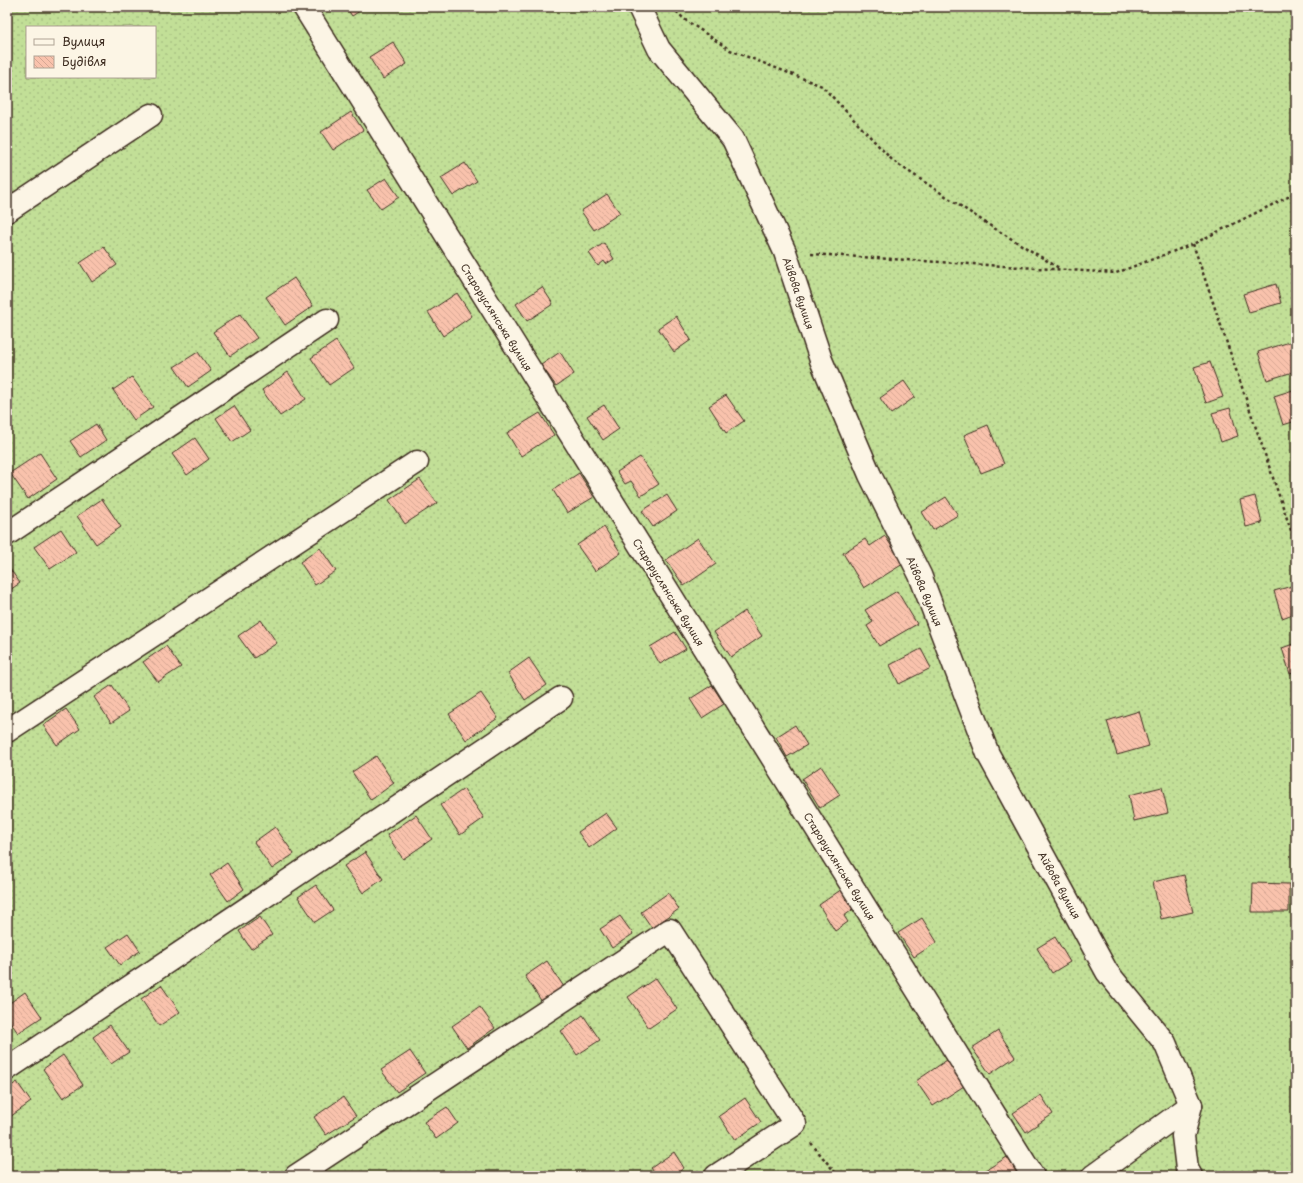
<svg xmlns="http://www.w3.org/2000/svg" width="1303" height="1183" viewBox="0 0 1303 1183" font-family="'Playpen Sans',sans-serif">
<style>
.garden{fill:url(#garden-dots);stroke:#7e845a;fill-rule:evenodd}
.building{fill:url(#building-back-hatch);stroke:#3b2a1e}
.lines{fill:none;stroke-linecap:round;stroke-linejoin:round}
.street-casing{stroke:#3b2a1e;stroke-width:25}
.path{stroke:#3b2a1e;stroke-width:2.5;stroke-dasharray:3 3;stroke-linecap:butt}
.street{stroke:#fcf5e5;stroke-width:22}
.labels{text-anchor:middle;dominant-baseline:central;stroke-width:3;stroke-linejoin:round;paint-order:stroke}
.street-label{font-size:10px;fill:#3b2a1e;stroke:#fcf5e5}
</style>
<defs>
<pattern id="garden-dots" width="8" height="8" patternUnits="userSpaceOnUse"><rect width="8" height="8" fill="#c2df97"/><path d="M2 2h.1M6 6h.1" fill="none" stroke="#a8c082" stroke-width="1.8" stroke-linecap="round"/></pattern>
<pattern id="building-back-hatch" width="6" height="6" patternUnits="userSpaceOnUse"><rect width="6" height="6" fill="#f9c2ac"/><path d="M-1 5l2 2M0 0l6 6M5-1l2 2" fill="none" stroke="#d6a794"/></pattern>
</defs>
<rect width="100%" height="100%" fill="#fcf5e5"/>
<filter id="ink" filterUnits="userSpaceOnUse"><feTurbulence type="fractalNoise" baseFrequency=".025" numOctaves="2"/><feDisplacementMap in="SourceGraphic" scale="8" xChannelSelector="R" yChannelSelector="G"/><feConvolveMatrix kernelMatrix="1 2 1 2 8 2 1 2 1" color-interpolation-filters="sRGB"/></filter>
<g filter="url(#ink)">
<!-- garden -->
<path class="garden" d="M7,7H1296V1176H7ZM27,27H155V77H27Z"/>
<!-- building -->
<g class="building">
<path d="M346,7H366L352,16Z"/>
<path d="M393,42L407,64L383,79L369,57Z"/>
<path d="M351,112L363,130L333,150L321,132Z"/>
<path d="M465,163L477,181L453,196L441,178Z"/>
<path d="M386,178L399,197L381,209L367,190Z"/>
<path d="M607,194L620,213L594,230L581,211Z"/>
<path d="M604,243L614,259L606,264L604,261L598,266L589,253Z"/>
<path d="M104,247L117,265L92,282L80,263Z"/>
<path d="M294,278L313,306L285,325L266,297Z"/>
<path d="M1276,284L1281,303L1249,312L1243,294Z"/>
<path d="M542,287L553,304L527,321L516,304Z"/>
<path d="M457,293L472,316L443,336L428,312Z"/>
<path d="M240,314L257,338L230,356L213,332Z"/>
<path d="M676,316L691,340L674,352L658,328Z"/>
<path d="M1296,340V371L1267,380L1258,352Z"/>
<path d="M336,341L354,368L329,385L311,358Z"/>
<path d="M198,352L211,371L188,387L174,367Z"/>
<path d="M560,352L574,374L556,386L541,365Z"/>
<path d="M1210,362L1223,397L1206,403L1194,367Z"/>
<path d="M288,372L306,399L280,416L262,390Z"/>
<path d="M132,377L153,407L134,420L113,390Z"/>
<path d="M904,381L915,397L891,414L880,398Z"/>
<path d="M1293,390L1296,399V421L1283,425L1274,396Z"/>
<path d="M726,395L744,421L726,433L709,406Z"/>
<path d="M604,405L619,429L603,440L587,416Z"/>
<path d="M234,406L250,430L232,442L216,418Z"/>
<path d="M1230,408L1238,436L1221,442L1212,413Z"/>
<path d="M540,413L554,435L521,456L507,433Z"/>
<path d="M96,424L106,440L81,457L70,441Z"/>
<path d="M988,425L1004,464L981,473L964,435Z"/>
<path d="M195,438L209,459L187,475L172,454Z"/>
<path d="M40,453L57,479L28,499L10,473Z"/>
<path d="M640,457L659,484L641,496L631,481L625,484L617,472Z"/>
<path d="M579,473L594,497L567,513L553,490Z"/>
<path d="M420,479L437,503L405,524L389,500Z"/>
<path d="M667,495L677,511L653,527L642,511Z"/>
<path d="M1255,496L1262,523L1246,527L1240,500Z"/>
<path d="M946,497L958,515L933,530L922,512Z"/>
<path d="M102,499L121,527L96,544L77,516Z"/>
<path d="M604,527L621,553L595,571L577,545Z"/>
<path d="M61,529L76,552L50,569L34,547Z"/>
<path d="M885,536L903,564L864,588L843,553L865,539L870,546Z"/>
<path d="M698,538L716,564L684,586L666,560Z"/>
<path d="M320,548L336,571L315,585L300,562Z"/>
<path d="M7,565L20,583L7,592Z"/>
<path d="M1292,586L1296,601V613L1282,618L1274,591Z"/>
<path d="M897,591L917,624L879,646L867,626L873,622L865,610Z"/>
<path d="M745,611L762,636L731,657L714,632Z"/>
<path d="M261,620L277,643L254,658L238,636Z"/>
<path d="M675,632L686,649L660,664L650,647Z"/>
<path d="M1296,643V672L1290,674L1282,648Z"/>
<path d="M166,646L181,667L158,682L143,662Z"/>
<path d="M921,649L931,668L899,684L890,665Z"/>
<path d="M529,658L547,685L525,700L508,673Z"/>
<path d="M112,685L129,711L111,723L94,697Z"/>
<path d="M712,685L724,704L702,718L690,699Z"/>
<path d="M481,693L498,718L466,740L449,714Z"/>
<path d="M66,709L80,729L57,745L43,725Z"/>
<path d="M1139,711L1149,746L1117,755L1107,721Z"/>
<path d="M795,725L807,745L787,757L776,737Z"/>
<path d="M376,756L394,783L371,800L352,772Z"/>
<path d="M821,766L840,795L820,808L802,779Z"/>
<path d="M1162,787L1168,813L1134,821L1129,795Z"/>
<path d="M464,789L484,818L460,835L440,805Z"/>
<path d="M606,813L617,828L589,848L578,832Z"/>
<path d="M416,815L432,839L403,859L387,835Z"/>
<path d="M275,827L294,854L272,869L254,842Z"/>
<path d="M365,852L383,879L363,893L344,866Z"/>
<path d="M227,863L244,889L228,901L210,875Z"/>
<path d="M1184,875L1193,912L1161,919L1153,882Z"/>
<path d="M1253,883L1289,884V912H1252Z"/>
<path d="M316,885L333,910L315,922L298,897Z"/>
<path d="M842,889L855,908L844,916L848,922L835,931L819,905Z"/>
<path d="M668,893L679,909L652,928L641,912Z"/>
<path d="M620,916L633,934L612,948L600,929Z"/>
<path d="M260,917L272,935L251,949L239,931Z"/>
<path d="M922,918L937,942L914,957L898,933Z"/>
<path d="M128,933L140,951L120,965L107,947Z"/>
<path d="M1055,937L1070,962L1052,973L1037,948Z"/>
<path d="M547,961L564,987L542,1002L525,976Z"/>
<path d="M656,978L677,1009L649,1028L628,997Z"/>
<path d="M161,985L180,1012L159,1026L141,999Z"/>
<path d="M25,992L42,1017L18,1033L7,1017V1005Z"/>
<path d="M480,1007L495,1028L467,1048L452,1026Z"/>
<path d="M583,1015L600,1040L577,1055L561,1031Z"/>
<path d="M110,1025L129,1052L111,1064L93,1037Z"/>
<path d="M998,1031L1015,1057L990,1074L972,1048Z"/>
<path d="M410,1051L425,1073L397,1092L381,1070Z"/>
<path d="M63,1055L83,1085L63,1098L43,1069Z"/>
<path d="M947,1060L964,1086L933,1106L916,1081Z"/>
<path d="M17,1082L31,1102L7,1119V1089Z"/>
<path d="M1041,1095L1053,1114L1026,1132L1013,1113Z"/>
<path d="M343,1097L356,1116L326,1135L314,1117Z"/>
<path d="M745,1098L761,1122L735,1140L719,1116Z"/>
<path d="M447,1107L458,1123L436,1139L424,1122Z"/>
<path d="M674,1152L684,1168L673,1176H657L651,1168Z"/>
<path d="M1007,1157L1019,1176H989L986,1170Z"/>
</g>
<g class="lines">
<!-- street casing -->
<g class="street-casing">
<g id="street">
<path d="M304,7L1033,1176"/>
<path d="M639,7L659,49L733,139L785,252L821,360L870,475L920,575L988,754L1107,972L1165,1043L1191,1105L1183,1136L1187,1169L1191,1176"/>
<path d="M7,211L151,115"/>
<path d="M7,534L327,320"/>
<path d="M7,731L417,462"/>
<path d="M7,1069L561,698"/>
<path d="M296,1176L670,930L795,1124L716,1176"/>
<path d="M1093,1176L1191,1105"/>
</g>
</g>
<!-- path -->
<g class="path">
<path d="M672,7L684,19L730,50L822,86L893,161L989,225L1059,268"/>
<path d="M1193,244L1296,545"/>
<path d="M811,254L1116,273L1193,244L1296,193"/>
<path d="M811,1143L838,1176"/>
</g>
<!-- street -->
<use href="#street" class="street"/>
</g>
</g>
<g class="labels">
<!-- street labels -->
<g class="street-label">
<text transform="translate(799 293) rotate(71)">Айвова вулиця</text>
<text transform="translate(497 317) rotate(58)">Староруслянська вулиця</text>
<text transform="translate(925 591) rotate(67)">Айвова вулиця</text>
<text transform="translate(669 592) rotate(58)">Староруслянська вулиця</text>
<text transform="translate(840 866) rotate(58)">Староруслянська вулиця</text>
<text transform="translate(1060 885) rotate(61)">Айвова вулиця</text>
</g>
</g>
<!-- margin -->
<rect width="1303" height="1183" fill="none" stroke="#fcf5e5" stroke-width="24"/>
<rect x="12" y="12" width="1279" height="1159" fill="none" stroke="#3b2a1e" stroke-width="1.5" filter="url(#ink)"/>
<!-- legend -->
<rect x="26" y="26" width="130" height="52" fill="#fcf5e5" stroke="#afa495"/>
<rect x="34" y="39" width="20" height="6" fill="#fcf5e5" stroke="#afa495"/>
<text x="62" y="46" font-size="12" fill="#3b2a1e">Вулиця</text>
<rect x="34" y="56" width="20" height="12" fill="url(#building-back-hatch)" stroke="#afa495"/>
<text x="62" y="66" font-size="12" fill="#3b2a1e">Будівля</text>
</svg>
